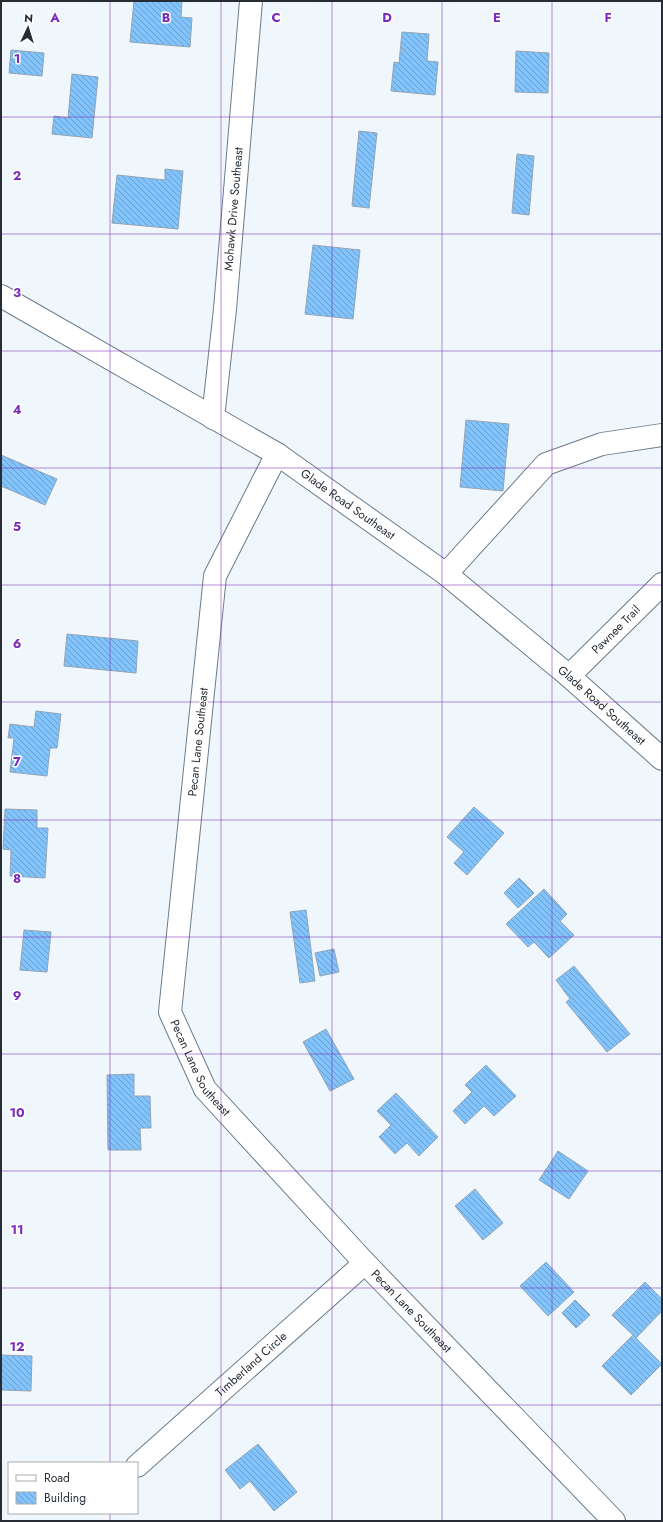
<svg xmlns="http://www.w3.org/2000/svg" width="663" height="1522" viewBox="0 0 663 1522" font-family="Jost,sans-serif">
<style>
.building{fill:url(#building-back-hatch);stroke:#93a4b4}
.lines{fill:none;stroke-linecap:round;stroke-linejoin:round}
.minor-casing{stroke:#6a7b8a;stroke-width:24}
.minor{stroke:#fff;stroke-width:22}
.grid{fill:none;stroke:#7b2cbf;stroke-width:1;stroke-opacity:0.55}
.labels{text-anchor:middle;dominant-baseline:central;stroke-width:3;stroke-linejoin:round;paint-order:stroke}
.street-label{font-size:12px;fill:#262d34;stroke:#fff}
.grid-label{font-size:13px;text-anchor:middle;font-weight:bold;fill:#7b2cbf;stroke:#fff;stroke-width:3;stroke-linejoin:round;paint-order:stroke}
</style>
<defs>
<pattern id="building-back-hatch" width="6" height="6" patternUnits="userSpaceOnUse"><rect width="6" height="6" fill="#81c3fa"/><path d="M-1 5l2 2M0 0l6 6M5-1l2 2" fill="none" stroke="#699fcb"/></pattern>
</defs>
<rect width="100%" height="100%" fill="#eff7fd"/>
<!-- building -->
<g class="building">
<path d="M134,1H182L181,17L192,18L190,47L130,42Z"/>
<path d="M402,32L429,34L427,61L438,62L435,95L391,91L394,62L399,63Z"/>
<path d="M11,50L44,53L42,76L9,73Z"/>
<path d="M516,51L549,53L548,93L515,92Z"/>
<path d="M72,74L98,77L92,138L52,134L54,116L68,118Z"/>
<path d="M359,131L377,133L369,208L352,206Z"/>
<path d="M517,154L534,156L529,215L512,213Z"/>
<path d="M165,169L183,171L178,229L112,223L117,175L165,180Z"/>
<path d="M313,245L360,250L353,319L305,314Z"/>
<path d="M466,420L509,424L503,491L460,487Z"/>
<path d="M1,455L57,479L45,505L1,486Z"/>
<path d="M67,634L138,641L136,673L64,666Z"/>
<path d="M36,711L61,714L57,748H50L47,776L10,772L14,738H8L10,724L34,727Z"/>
<path d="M474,807L504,833L467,875L454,863L464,852L447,837Z"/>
<path d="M5,809L37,810V828H48L45,878L10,876L11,850L3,849Z"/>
<path d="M519,878L534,893L518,908L504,893Z"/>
<path d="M544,889L567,914L560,921L574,935L549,958L534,942L528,947L506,924Z"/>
<path d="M306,910L315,981L300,983L290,912Z"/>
<path d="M24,930L51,932L47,972L20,970Z"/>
<path d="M334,949L339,972L320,976L315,953Z"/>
<path d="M574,966L630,1034L607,1052L566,1002L570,999L556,980Z"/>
<path d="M326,1029L354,1079L330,1091L303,1042Z"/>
<path d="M486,1065L516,1096L494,1116L484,1106L465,1124L453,1111L472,1092L465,1085Z"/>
<path d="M134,1074V1096H150L151,1128H140L141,1150H108L107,1075Z"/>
<path d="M396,1093L438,1137L419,1156L407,1143L395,1154L379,1137L391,1125L377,1111Z"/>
<path d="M558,1151L588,1171L569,1199L539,1180Z"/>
<path d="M475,1189L503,1223L483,1240L455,1206Z"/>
<path d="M546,1262L574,1292L548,1316L520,1286Z"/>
<path d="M645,1282L662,1299V1311L636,1338L612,1315Z"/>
<path d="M575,1300L590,1315L576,1328L562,1313Z"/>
<path d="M633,1335L662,1364L631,1395L602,1366Z"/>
<path d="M1,1355L32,1356L31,1391L1,1390Z"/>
<path d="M258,1444L297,1492L274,1511L250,1481L240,1489L225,1470Z"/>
</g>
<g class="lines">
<!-- minor casing -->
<g class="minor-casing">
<g id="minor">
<path id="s1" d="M1,296L277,454L446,574L569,676L662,759"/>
<path id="s2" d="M213,418L225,309L251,1"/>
<path id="s3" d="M277,454L215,576L170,1012L205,1089L365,1263L614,1521"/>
<path d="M446,574L546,464L602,444L662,435"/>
<path id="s4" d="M569,676L662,584"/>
<path id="s5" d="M137,1466L365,1263"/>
</g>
</g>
<!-- minor -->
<use href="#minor" class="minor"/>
</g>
<!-- grid -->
<path class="grid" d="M110,1V1463M221,1V1521M332,1V1521M442,1V1521M552,1V1521M1,117H662M1,234H662M1,351H662M1,468H662M1,585H662M1,702H662M1,820H662M1,937H662M1,1054H662M1,1171H662M1,1288H662M1,1405H662M110,1513V1521"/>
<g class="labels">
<!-- street labels -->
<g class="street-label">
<text stroke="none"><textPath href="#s2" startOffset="210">Mohawk Drive Southeast</textPath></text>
<text stroke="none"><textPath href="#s1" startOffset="405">Glade Road Southeast</textPath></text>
<text stroke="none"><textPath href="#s4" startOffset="66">Pawnee Trail</textPath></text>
<text stroke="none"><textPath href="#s1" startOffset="729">Glade Road Southeast</textPath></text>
<text transform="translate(198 742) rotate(-84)">Pecan Lane Southeast</text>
<text stroke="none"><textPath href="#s3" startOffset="639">Pecan Lane Southeast</textPath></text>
<text stroke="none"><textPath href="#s3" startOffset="963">Pecan Lane Southeast</textPath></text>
<text stroke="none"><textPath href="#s5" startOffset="153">Timberland Circle</textPath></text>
</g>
</g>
<g class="grid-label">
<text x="55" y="22">A</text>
<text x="166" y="22">B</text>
<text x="276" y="22">C</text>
<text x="387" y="22">D</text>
<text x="497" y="22">E</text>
<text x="608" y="22">F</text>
<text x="17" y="63">1</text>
<text x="17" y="180">2</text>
<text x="17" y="297">3</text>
<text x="17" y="414">4</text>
<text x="17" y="531">5</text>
<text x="17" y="648">6</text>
<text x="17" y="766">7</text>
<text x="17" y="883">8</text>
<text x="17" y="1000">9</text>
<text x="17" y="1117">10</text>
<text x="17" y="1234">11</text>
<text x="17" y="1351">12</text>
</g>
<!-- border -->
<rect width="663" height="1522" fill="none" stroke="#262d34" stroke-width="4"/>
<!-- legend -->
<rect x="8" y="1462" width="130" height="52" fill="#ffffff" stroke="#a8abae"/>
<rect x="16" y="1475" width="20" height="6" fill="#ffffff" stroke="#a8abae"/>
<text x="44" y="1482" font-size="12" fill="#262d34">Road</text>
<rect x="16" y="1492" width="20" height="12" fill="url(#building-back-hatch)" stroke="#a8abae"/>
<text x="44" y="1502" font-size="12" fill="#262d34">Building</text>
<!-- north arrow -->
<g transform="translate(28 28) rotate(4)" stroke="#ffffff" stroke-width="3" paint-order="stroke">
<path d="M0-3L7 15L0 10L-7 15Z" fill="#262d34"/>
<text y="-6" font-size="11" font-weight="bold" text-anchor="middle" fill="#262d34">N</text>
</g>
</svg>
